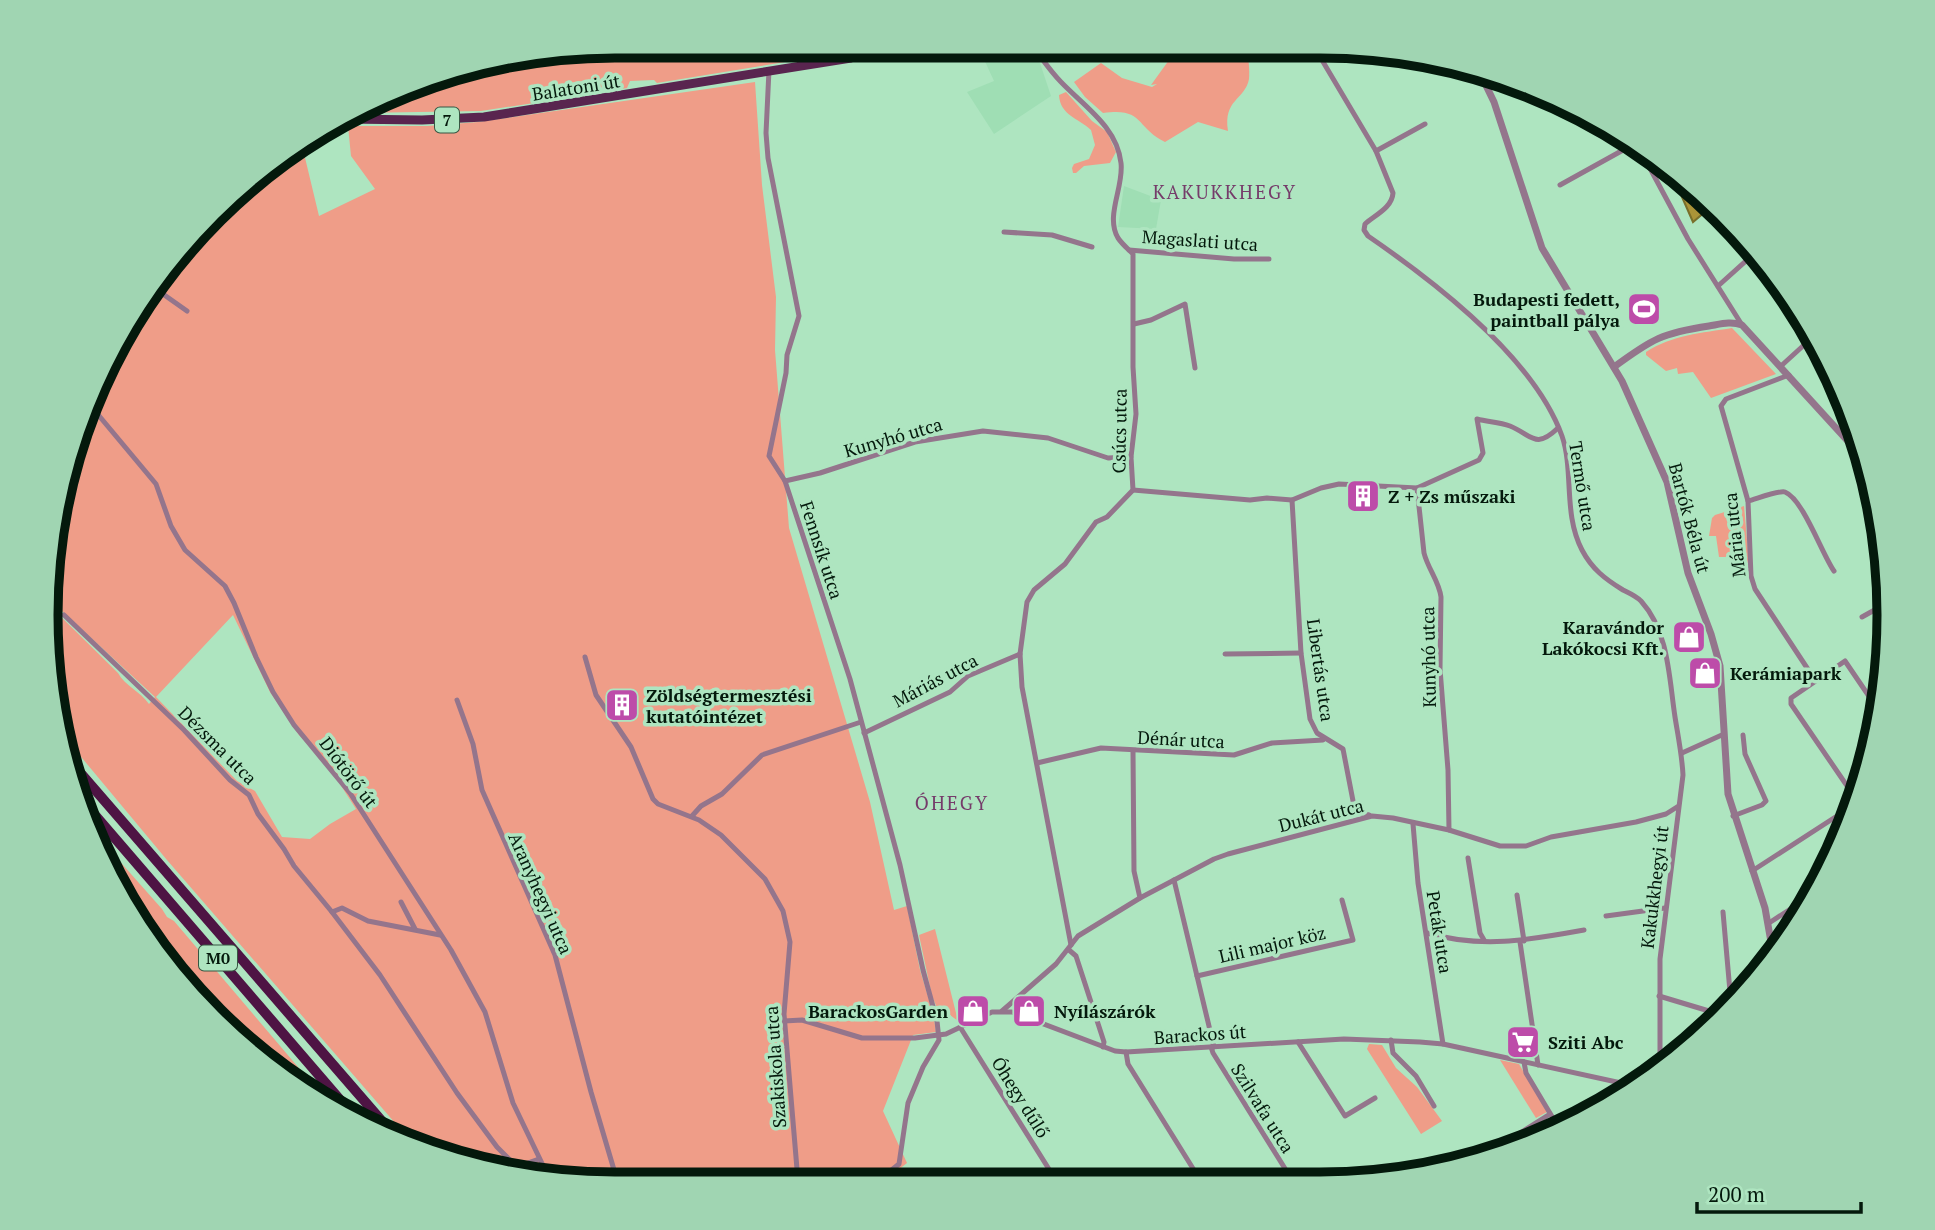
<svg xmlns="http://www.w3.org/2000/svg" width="1935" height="1230" viewBox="0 0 1935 1230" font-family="'PT Serif',serif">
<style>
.built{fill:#9fdeb4}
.green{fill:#ef9d88;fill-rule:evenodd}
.water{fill:#ab9438;stroke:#796f2b;stroke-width:2}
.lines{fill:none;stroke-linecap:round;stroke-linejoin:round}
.minor{stroke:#94758c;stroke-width:5}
.tertiary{stroke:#94758c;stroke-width:7}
.primary{stroke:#59254f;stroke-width:9}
.trunk{stroke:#4e1444;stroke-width:10}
.labels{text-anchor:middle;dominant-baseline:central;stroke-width:7;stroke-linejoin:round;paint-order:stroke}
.shield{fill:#aee5c0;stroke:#375642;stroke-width:2}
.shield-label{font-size:16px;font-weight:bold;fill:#04190c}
.street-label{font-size:18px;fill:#04190c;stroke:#aee5c0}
.poi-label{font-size:18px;font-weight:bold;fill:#04190c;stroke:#aee5c0;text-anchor:start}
.neighbourhood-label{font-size:19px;letter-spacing:2px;fill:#753c6a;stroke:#aee5c0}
.rim{fill:none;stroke:#04190c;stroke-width:9}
</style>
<rect width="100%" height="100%" fill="#aee5c0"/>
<!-- built -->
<g class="built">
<path d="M993,48H1029L1040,63L1051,96L994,134L967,92L994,81L982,55Z"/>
<path d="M1124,186L1161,200L1156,229L1118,227Z"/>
</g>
<!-- green -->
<g class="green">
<path d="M615,46L877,47L657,83L654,80L630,81L627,88L609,91L598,86H589L579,89L573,97L481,111L356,113L432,76Z"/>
<path d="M1177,49H1248C1248,59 1250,70 1249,79C1245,100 1223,99 1228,131L1198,122L1165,142C1135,127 1144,107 1103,113L1085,97L1074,82L1101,63L1122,78L1152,87L1157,84L1151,85Z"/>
<path d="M755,82L762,185L776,297L775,350L789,528L870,802L894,910L907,906L920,970L933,1013L936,1032L913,1035L883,1111L907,1163L884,1181L541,1180L415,1146L167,860L62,734L49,605L118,673C125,686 140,691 149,704L155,697L49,599L47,578L76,432L163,269L298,142L301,141L319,216L375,189L351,156L348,126H427L478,122ZM233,615L270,692L299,735L329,767L356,809L330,824L310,839L282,837L255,791L237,781L156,697Z"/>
<path d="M1066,92L1092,121L1107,132L1116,152L1110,163L1084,166L1076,173H1073L1072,168L1074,164L1089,159L1095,145L1091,130C1078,118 1060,115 1059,95Z"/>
<path d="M1732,328L1776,374L1711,398L1693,372L1678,374L1677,368L1666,371L1646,355V352C1672,335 1702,333 1732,328Z"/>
<path d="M1744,506L1749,562L1745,564L1740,557H1719L1716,536H1709L1712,518L1715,515Z"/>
<path d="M100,839L162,909L167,917L174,921L326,1100L268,1067L142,932Z"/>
<path d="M935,929L958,1021L950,1015L945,1017L940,1015L932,996L919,935Z"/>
<path d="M1369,1044L1382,1045L1396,1068L1417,1087L1442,1121L1421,1134L1367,1049Z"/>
<path d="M1500,1060L1519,1064L1547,1112L1536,1118Z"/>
</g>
<!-- water -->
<path class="water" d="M1682,178L1712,206L1693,222L1675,181Z"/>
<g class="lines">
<!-- minor -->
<g class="minor">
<path d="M1034,48C1043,60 1051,72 1061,82C1085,107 1117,127 1121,163C1124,187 1105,216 1118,238C1122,244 1128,249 1133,254V367L1136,414L1131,457L1133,490L1107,517L1096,522L1065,564L1034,590L1027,602L1020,654L1022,687L1071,945"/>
<path d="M1316,50L1376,151L1393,193C1392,208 1375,215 1365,224L1364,230L1368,236C1435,282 1534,358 1562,436C1574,471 1563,514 1582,550C1592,569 1605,579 1623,590C1629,593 1636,596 1641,601C1669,632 1669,678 1675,717C1678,736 1682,755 1683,775L1660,959V1071"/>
<path d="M769,70L766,133L768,158L799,316L787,355L786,373L769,456L785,481L850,679L900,865L923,970L937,1021L939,1040L923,1067L908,1103L899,1164L878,1181"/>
<path d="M1638,146L1688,239L1742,325"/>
<path d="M1376,151L1425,124"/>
<path d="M1560,185L1634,144"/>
<path d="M1004,232L1052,235L1092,247"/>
<path d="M1129,250L1234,259H1269"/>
<path d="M1718,286L1757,251"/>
<path d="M153,287L187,311"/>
<path d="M1134,324L1151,320L1185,304L1195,368"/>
<path d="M1781,366L1815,335"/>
<path d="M1789,375L1726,399L1721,406L1748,501L1751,576L1755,589L1815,680"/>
<path d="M90,405L156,484L171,526L185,550L225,586L234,603L256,657L273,692L294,725L350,793L451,950L485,1012L513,1103L550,1180"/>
<path d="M785,481L820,473L915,442L983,431L1048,438L1108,458L1131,457"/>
<path d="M1417,488L1479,460L1483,453L1477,419C1488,422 1499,422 1510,426C1532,435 1535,450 1558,428"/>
<path d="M1133,490L1250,500L1267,498L1292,500L1321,488L1339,484L1417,488L1424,553C1428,569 1439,581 1441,597L1440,669L1448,770L1449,830"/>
<path d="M1292,500L1301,653L1310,719L1317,733L1343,749L1354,806L1361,813L1369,815"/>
<path d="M1748,501C1756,499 1779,490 1785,492C1803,499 1822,554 1834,571"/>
<path d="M64,615L184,730L230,780L249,795L258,814L284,849L294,866L332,912L342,908L368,921L440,935"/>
<path d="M1862,617L1887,603"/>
<path d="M1225,654L1301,653"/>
<path d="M585,657L596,695L631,747L653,799L658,804L699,820L721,835L765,879L783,911L790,942L784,1014L798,1181"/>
<path d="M457,700L473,744L482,790L555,955L591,1092L617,1180"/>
<path d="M864,733L950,692L968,676L1020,654"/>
<path d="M1133,751L1134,871L1140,898"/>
<path d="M1682,753L1724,734"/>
<path d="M1037,763L1101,748L1234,755L1272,743L1323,740"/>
<path d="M1856,799L1791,704V698L1845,661L1879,711"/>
<path d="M692,816L701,806L722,794L762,755L861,722"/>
<path d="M1733,816L1762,805L1766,801L1745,754L1743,735"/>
<path d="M1413,824L1418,883L1443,1044"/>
<path d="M1468,858L1480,933L1484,940"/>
<path d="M1752,871L1854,805"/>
<path d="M1174,880L1214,1047"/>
<path d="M1517,895L1524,941"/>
<path d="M401,902L415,929"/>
<path d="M332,912L380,975L457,1093L497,1147L513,1163L525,1164L539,1159"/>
<path d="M1723,912L1731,1003"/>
<path d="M1606,916L1665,908"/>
<path d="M1769,923L1815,893"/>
<path d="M1427,933C1482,949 1529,940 1584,930"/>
<path d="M1520,942L1538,1065"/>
<path d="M1069,950L1076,956L1104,1042L1103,1047"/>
<path d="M1197,976L1353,940L1342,900"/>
<path d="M1659,996L1719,1014"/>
<path d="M1002,1011L1056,964L1078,936L1140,898L1214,859L1228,854L1372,816L1393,818L1449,830L1500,846H1526L1551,837L1636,822L1666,814L1677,807"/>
<path d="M784,1021L802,1020L862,1038H915L946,1034L992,1012H1012L1115,1051L1126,1052L1344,1039L1420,1042L1443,1044L1635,1086"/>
<path d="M960,1027L1057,1182"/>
<path d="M1391,1040L1393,1053L1416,1076L1434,1106"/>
<path d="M1298,1042L1345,1116L1375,1098"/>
<path d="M1211,1047L1213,1053L1294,1183"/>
<path d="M1126,1052L1128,1064L1202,1183"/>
<path d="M1524,1062L1526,1073L1560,1130"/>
<path d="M1492,1151L1550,1114"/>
</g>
<!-- tertiary -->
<g class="tertiary">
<path d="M1480,73L1494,102L1542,248L1622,381L1667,482L1688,573L1711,634L1720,666L1728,794L1765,908L1774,959"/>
<path d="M1614,367C1652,339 1662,333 1709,326C1721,324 1731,321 1742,325L1866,461"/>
<path d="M1849,441L1859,432"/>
</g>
<!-- primary -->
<path class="primary" d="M344,119L422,120L484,117L851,58L894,47"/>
<!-- trunk -->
<g class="trunk">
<path d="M64,754L400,1142"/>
<path d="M82,800L354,1116"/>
</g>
</g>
<!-- icons -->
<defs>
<g id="stadium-square" transform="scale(1.75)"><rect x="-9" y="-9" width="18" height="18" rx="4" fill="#bd4ca9" stroke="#aee5c0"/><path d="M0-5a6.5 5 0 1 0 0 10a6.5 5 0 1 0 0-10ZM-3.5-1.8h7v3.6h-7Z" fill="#fff"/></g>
<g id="building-square" transform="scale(1.75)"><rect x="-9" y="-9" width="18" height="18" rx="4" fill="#bd4ca9" stroke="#aee5c0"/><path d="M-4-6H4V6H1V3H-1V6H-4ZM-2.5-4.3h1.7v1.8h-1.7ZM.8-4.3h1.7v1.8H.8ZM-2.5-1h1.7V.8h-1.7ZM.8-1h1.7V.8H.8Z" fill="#fff"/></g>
<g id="shop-square" transform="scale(1.75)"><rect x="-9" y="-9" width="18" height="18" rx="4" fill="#bd4ca9" stroke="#aee5c0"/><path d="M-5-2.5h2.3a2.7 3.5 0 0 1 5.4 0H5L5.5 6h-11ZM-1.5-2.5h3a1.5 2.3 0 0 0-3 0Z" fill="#fff"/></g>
<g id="supermarket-square" transform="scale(1.75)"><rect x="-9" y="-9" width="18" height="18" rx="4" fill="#bd4ca9" stroke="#aee5c0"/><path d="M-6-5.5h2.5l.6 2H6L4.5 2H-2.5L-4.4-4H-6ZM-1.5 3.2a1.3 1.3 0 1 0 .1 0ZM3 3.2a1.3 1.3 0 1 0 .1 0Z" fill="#fff"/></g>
</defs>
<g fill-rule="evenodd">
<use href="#stadium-square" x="1644" y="309"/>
<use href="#building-square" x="1363" y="496"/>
<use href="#shop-square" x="1689" y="637"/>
<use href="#shop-square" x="1705" y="673"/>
<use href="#building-square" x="622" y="705"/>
<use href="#shop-square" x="973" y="1011"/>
<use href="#shop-square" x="1029" y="1011"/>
<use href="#supermarket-square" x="1523" y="1042"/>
</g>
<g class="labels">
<!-- shield labels -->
<g class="shield">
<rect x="435" y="107.5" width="24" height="25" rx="5"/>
<rect x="199" y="945.5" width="38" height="25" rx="5"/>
</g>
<g class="shield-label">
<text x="447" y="120">7</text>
<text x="218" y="958">M0</text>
</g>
<!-- street labels -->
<g class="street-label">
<text transform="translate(576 87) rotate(-9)">Balatoni út</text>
<text transform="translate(1200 240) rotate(4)">Magaslati utca</text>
<text transform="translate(1119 431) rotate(-89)">Csúcs utca</text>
<text transform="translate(893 437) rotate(-16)">Kunyhó utca</text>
<text transform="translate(1583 486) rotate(81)">Termő utca</text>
<text transform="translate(1690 518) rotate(75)">Bartók Béla út</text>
<text transform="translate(1734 535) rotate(-96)">Mária utca</text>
<text transform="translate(822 550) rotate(72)">Fennsík utca</text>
<text transform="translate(1428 657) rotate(-91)">Kunyhó utca</text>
<text transform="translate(1321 670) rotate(82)">Libertás utca</text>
<text transform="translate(935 680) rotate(-28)">Máriás utca</text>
<text transform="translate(1181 739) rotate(3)">Dénár utca</text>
<text transform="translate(218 745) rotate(45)">Dézsma utca</text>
<text transform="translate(349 772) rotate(53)">Diótörő út</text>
<text transform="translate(1321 815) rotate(-14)">Dukát utca</text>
<text transform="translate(1654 887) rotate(-83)">Kakukkhegyi út</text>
<text transform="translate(541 893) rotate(66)">Aranyhegyi utca</text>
<text transform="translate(1440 932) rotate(81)">Peták utca</text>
<text transform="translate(1272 944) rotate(-13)">Lili major köz</text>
<text transform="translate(1200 1034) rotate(-4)">Barackos út</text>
<text transform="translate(775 1067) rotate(-94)">Szakiskola utca</text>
<text transform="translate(1021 1097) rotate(58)">Óhegy dűlő</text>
<text transform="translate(1263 1108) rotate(58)">Szilvafa utca</text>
</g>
<!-- poi labels -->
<g class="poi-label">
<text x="1620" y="299" text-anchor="end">Budapesti fedett,<tspan x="1620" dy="21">paintball pálya</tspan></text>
<text x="1388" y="496">Z + Zs műszaki</text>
<text x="1664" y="627" text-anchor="end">Karavándor<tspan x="1664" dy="21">Lakókocsi Kft.</tspan></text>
<text x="1730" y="673">Kerámiapark</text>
<text x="646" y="695">Zöldségtermesztési<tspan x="646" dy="21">kutatóintézet</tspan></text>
<text x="948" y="1011" text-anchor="end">BarackosGarden</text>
<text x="1054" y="1011">Nyílászárók</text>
<text x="1548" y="1042">Sziti Abc</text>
</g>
<!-- neighbourhood labels -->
<g class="neighbourhood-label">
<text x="1225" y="191">KAKUKKHEGY</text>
<text x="952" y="802">ÓHEGY</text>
</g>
</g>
<!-- crop -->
<path d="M0 0H1935V1230H0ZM615 58H1320A557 557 0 0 1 1877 615V615A557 557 0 0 1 1320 1172H615A557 557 0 0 1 58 615V615A557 557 0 0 1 615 58Z" fill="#a0d5b2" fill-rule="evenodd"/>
<path class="rim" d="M615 58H1320A557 557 0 0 1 1877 615V615A557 557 0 0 1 1320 1172H615A557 557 0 0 1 58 615V615A557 557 0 0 1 615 58Z"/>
<!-- scale -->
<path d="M1697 1202v10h164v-10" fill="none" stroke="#04190c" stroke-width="3.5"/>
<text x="1708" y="1202" font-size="21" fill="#04190c" stroke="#aee5c0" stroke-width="5" paint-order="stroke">200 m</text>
</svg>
